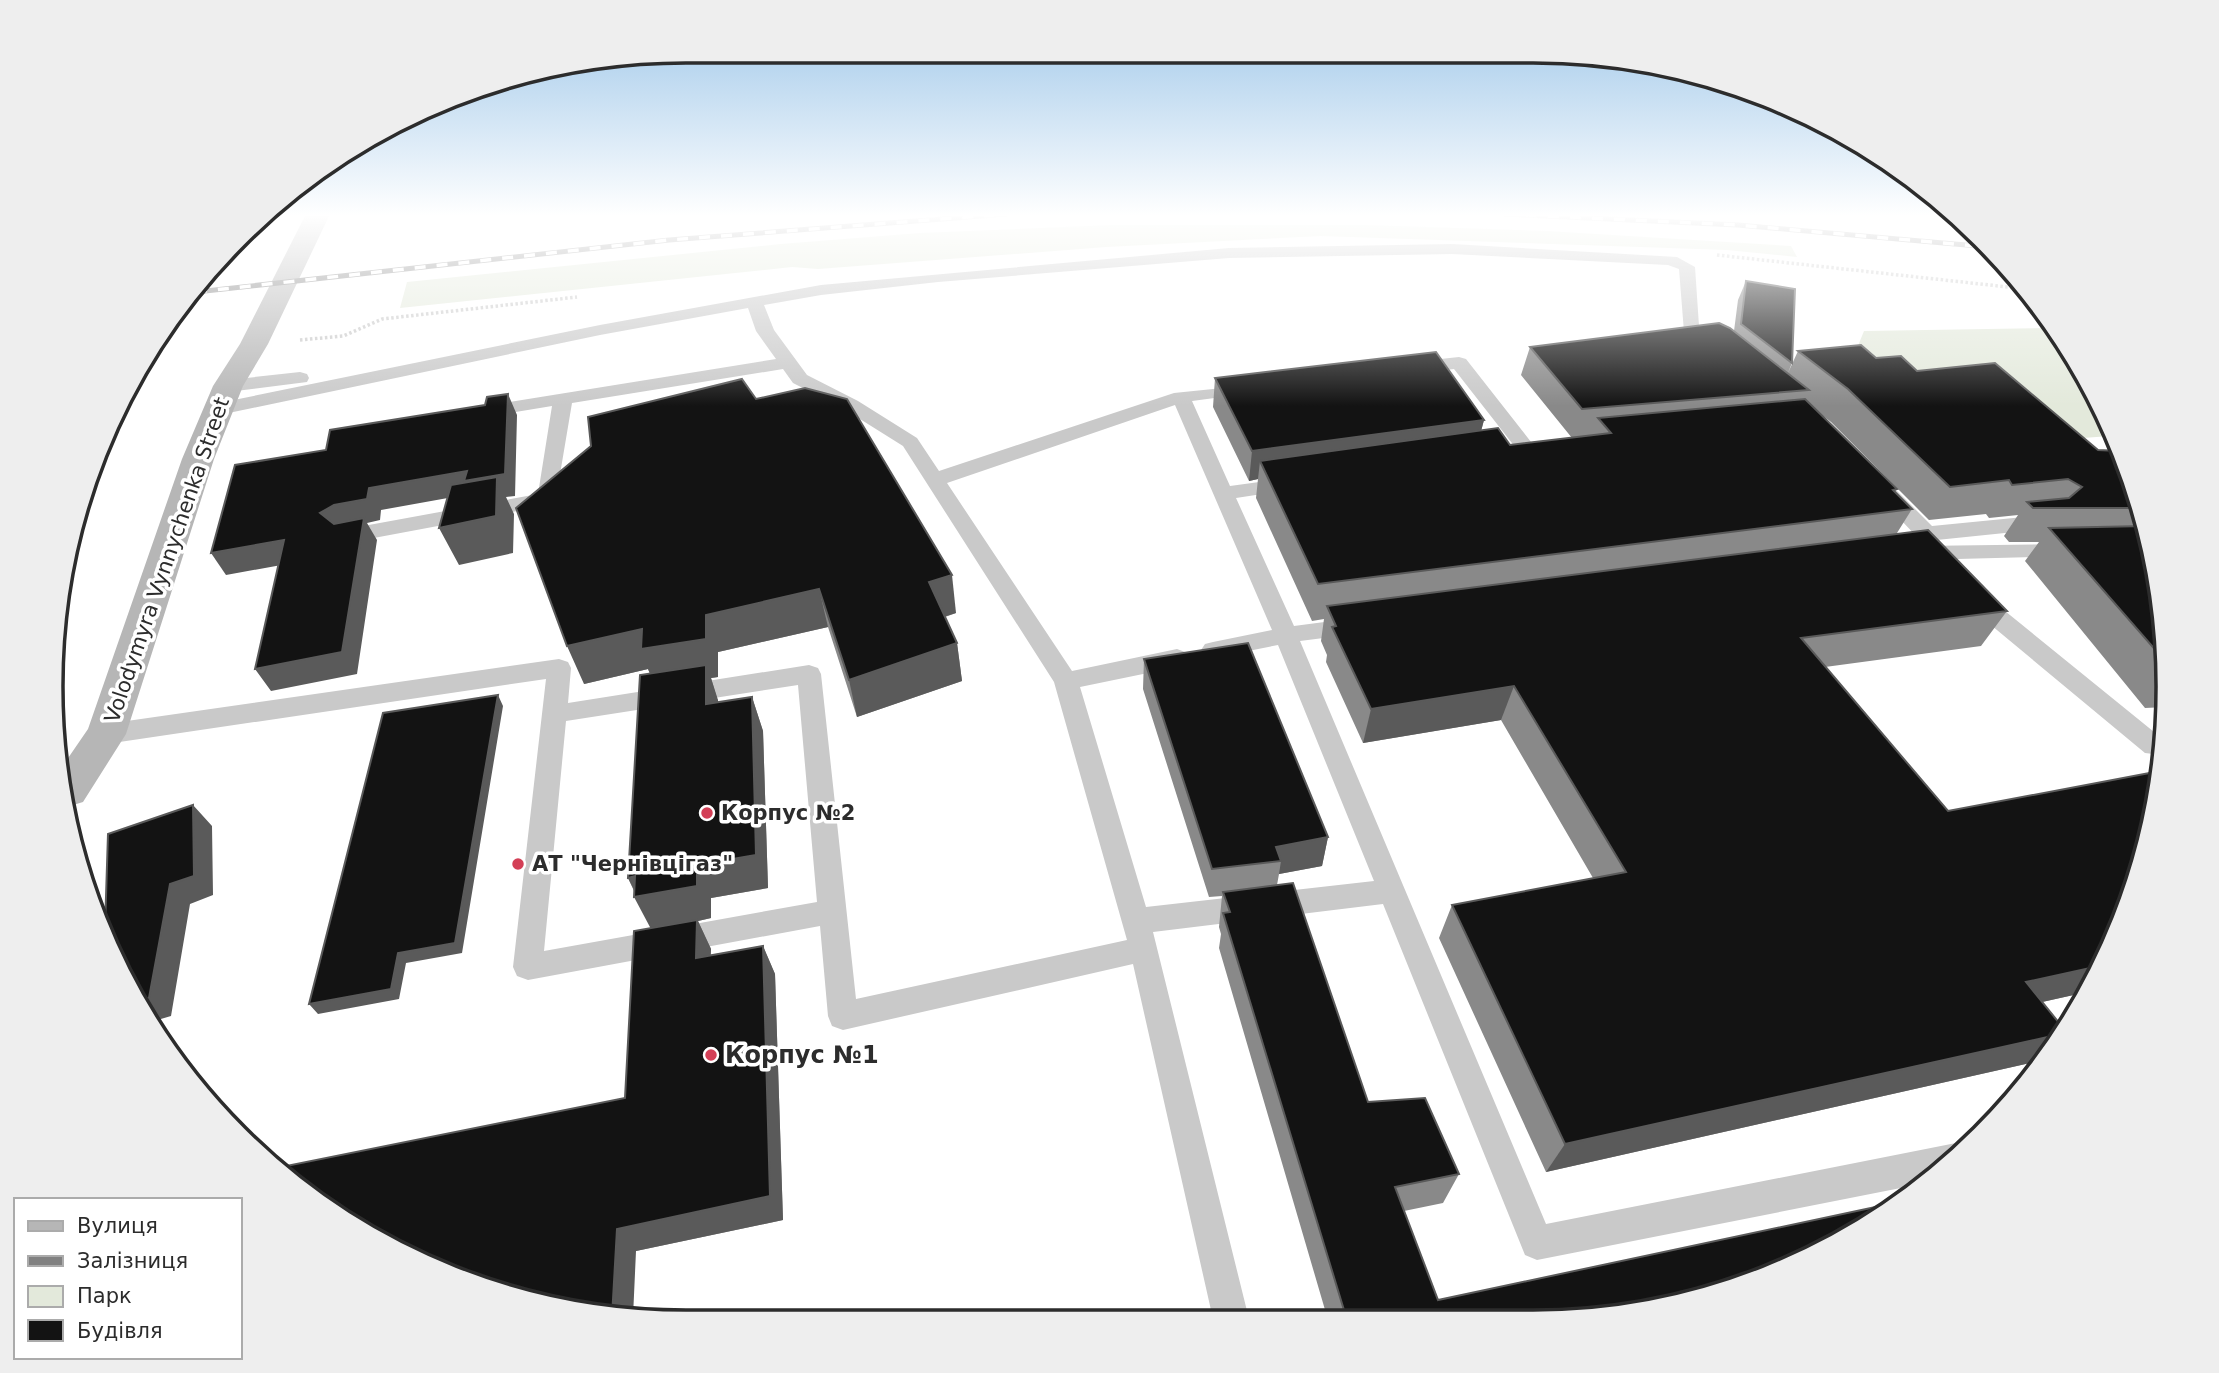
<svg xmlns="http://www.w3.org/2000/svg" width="2219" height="1373" viewBox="0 0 2219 1373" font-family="'DejaVu Sans',sans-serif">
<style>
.green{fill:#e3e9db}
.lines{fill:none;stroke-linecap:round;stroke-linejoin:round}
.path{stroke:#c9c9c9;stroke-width:3.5;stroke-dasharray:2.5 2.5;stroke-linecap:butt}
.lane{fill:#c9c9c9;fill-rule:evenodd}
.secondary{fill:#b6b6b6;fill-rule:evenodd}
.rail-casing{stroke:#818181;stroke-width:5}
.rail{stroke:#fff;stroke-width:3.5;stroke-dasharray:11;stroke-linecap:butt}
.wall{fill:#898989}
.shaded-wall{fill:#5a5a5a}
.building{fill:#131313;stroke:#5a5a5a;stroke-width:2}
.poi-dot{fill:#d33f56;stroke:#fff;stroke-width:2.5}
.labels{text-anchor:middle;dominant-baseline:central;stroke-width:7;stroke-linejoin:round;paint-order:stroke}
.street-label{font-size:21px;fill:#2c2c2c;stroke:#fff}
.poi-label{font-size:21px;font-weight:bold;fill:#2c2c2c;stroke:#fff;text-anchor:start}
.near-poi-label{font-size:24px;font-weight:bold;fill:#2c2c2c;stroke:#fff;text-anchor:start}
.rim{fill:none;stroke:#2c2c2c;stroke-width:3.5}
</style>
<rect width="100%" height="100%" fill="#fff"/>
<!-- green -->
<g class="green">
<path d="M1111,225H1367L1547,231L1791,246L1797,257L1727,250L1321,236L1106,247L818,269L792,267L400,308L407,282L781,244L920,233Z"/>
<path d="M2054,328C2076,359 2106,397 2110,436L2027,442L1845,378L1864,331Z"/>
</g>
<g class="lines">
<!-- path -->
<g class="path">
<path d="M1717,255L2026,289"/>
<path d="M300,340L343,336L382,319L577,297"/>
</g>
<!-- lane -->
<g class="lane">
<path d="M1452,244L1677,257L1695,267L1699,326L1723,344L1714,349L1684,332L1679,269L1668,265L1452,254L1229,258L938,282L821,295L764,305L774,330L807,375L858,401L917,438L939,471L1174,393L1252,385L1254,389L1252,393L1192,401L1230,486L1289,478L1299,484L1289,490L1236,498L1294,626L1355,618L1363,620L1367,626L1363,632L1355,634L1300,641L1546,1224L1956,1143L1967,1148L1952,1164L1926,1183L1537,1260L1525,1255L1383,904L1153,932L1249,1319H1213L1133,964L843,1030L832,1026L828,1016L820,926L528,980L517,976L513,967L546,679L106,744L97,741L93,734L97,727L106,724L559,659L568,662L571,668L568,703L809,665L818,668L821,674L856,999L1127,940L1054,682L903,446L844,409L793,383L783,369L572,403L555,504L347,543L336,536L347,529L538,494L552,406L480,418L470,412L473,408L776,359L756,331L748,308L600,335L219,415L209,409L219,403L600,325L821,285L1229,248ZM1175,405L1272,630L1213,642L1205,644L1201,650L1205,656L1213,658L1278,645L1374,881L1146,907L1080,687L1177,667L1185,664L1189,658L1185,652L1177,649L1072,671L947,483ZM798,685L817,902L544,951L566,721Z"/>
<path d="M1459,357L1466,359L1535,447L1538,451L1535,455L1505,461L1498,459L1495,455L1498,451L1515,447L1454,369L1413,374L1404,368L1413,362Z"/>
<path d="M300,372L307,374L309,378L307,382L228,392L219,386L228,380Z"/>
<path d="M1887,487L1894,488L1932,526L2043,515L2054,522L2043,529L1927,541L1919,539L1880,498L1877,493L1880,488Z"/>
<path d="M2064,544L2072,546L2075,551L2072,556L1919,560L1911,558L1908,553L1911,548L1919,546Z"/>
<path d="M1976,592L1984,594L2159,736H2166L2162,755L2145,753L1968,606L1965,600L1968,594Z"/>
</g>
<!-- secondary -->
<path class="secondary" d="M306,214H330L268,344L243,386L214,459L126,734L83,802L70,806L64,764L88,729L182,459L213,386L240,344Z"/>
<!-- rail casing -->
<g class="rail-casing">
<g id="rail">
<path d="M1504,214L1738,225L1989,247"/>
<path d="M196,292L669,240L1007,214"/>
</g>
</g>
<!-- rail -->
<use href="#rail" class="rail"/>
</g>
<!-- wall -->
<g class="wall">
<path d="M1746,281L1792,363L1788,373L1798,351L1876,358L1917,371L2134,482L2163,603L2166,707L2145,708L2025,561L2039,542H2009L2004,536L2018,515L1989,518L1986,514L1929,520L1831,422L1818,412L1897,489L1895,492L1912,509L1897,533L2007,611L1981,646L1825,667L1948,811L2103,967L2087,992L2042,1002L2064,1029L2057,1041L2030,1063L1546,1172L1439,938L1452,905L1593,878L1501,720L1363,743L1326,662L1327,655L1321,641L1324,619L1312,621L1256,498L1258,479L1249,481L1213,407L1215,378L1484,420L1481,431L1510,445L1572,438L1521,375L1530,347L1734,331L1738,300Z"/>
<path d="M756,399L956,613L945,617L957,643L962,681L857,717L828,627L718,652V677L711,678L718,702L752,697L763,731L768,888L711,898V918L698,921L711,949L710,955L763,946L775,974L783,1220L636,1251L625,1098L651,928L628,878L650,674L648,669L584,684Z"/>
<path d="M1144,659L1328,837L1322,866L1279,874L1277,885L1368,1102L1459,1174L1443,1203L1404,1211L1438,1300L1574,1321L1328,1320L1219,948L1221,934L1219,927L1222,896L1209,897L1143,689Z"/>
</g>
<!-- shaded-wall -->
<g class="shaded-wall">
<path d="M508,394L517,415L515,496L506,497L514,514L513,553L459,565L439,528L470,494L381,510L380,520L367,523L377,540L357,674L271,691L255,669L334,535L320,513L334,505L369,488Z"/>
<path d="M1484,420L1476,450L1260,461L1258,479L1249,481L1252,451Z"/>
<path d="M284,540L298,562L226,575L211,553Z"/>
<path d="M952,575L956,613L934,620L929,582Z"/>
<path d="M819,589L828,627L718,652V677L711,678L718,700V738L656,687L648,669L584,684L567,646Z"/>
<path d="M957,643L962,681L857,717L849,680Z"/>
<path d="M1514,686L1501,720L1363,743L1371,709Z"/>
<path d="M498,695L503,706L462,953L406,963L399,999L318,1014L309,1004L398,953Z"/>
<path d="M752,697L763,731L768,888L711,898V918L698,921L711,949L710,987L651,929L634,897L637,896L628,878L697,865Z"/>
<path d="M193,805L212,826L213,895L190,904L171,1016L154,1021L143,999L170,884Z"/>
<path d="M1328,837L1322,866L1279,874L1281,861L1276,847Z"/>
<path d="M763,946L775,974L783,1220L636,1251L633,1317H612L617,1229Z"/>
<path d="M2104,965L2087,992L1992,1013L2026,982Z"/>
<path d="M2061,1034L2057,1041L2030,1063L1546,1172L1565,1144Z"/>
</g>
<!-- building -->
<g class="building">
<path d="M1746,281L1795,289L1792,363L1741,324Z"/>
<path d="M1719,323L1730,328L1809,390L1582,409L1530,347Z"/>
<path d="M1861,345L1876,358L1901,356L1917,371L1995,363L2098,450L2120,451L2134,482L2140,508H2033L2027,502L2069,498L2082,487L2068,479L2012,485L2009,480L1950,487L1848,389L1798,351Z"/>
<path d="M1436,352L1484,420L1252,451L1215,378Z"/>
<path d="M742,379L756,399L805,388L847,399L952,575L929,582L957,643L849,680L819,589L706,615V639L641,649L642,629L567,646L516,508L591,446L588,417Z"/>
<path d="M508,394L505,474L464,481L467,471L369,488L367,499L334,505L320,513L334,524L364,518L342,652L255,669L284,540L211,553L235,465L326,450L330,430L485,405L487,397Z"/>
<path d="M1805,399L1897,489L1893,490L1912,509L1318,584L1260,461L1498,428L1510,445L1611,433L1598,418Z"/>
<path d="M497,477L496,516L439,528L451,485Z"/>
<path d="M2145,526L2163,603L2165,661L2049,528Z"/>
<path d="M1928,530L2007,611L1801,638L1948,811L2160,771L2147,851L2104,965L2026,982L2064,1029L2061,1034L1565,1144L1452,905L1626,872L1514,686L1371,709L1332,627L1336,626L1327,606Z"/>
<path d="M1248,643L1328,837L1276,847L1281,861L1212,869L1144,659Z"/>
<path d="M706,665V704L752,697L756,855L697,865V886L634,897L635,876L628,878L640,675Z"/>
<path d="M498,695L455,943L398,953L391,989L309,1004L383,713Z"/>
<path d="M193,805L194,876L170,884L149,998L143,999L105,928L108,834Z"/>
<path d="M1293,883L1368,1102L1425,1098L1459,1174L1395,1187L1438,1300L1899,1202L1850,1237L1697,1300L1574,1321L1347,1320L1223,913L1230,912L1223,892Z"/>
<path d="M697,920L696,958L763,946L770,1196L617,1229L612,1317H604L444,1274L300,1191L276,1168L625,1098L634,931Z"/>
</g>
<!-- sky -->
<linearGradient id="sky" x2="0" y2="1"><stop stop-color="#9bc5e8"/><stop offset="0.53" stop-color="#fff"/><stop offset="1" stop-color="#fff" stop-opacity="0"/></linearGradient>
<rect width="2219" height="406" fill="url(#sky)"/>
<!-- markers -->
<g class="poi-dot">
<circle cx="707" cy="813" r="7"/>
<circle cx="518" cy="864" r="7"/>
<circle cx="711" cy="1055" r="7"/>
</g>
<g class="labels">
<!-- street labels -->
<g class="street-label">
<text transform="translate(167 560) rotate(-71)">Volodymyra Vynnychenka Street</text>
</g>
<!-- poi labels -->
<g class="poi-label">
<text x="721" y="813">Корпус №2</text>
<text x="532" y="864">АТ "Чернівцігаз"</text>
</g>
<!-- near-poi labels -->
<g class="near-poi-label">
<text x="725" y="1055">Корпус №1</text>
</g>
</g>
<!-- crop -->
<path d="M0 0H2219V1373H0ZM686 63H1533A623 623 0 0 1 2156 686V687A623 623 0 0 1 1533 1310H686A623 623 0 0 1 63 687V686A623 623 0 0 1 686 63Z" fill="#eee" fill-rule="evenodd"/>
<path class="rim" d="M686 63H1533A623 623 0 0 1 2156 686V687A623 623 0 0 1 1533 1310H686A623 623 0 0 1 63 687V686A623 623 0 0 1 686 63Z"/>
<!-- legend -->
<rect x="14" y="1198" width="228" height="161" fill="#ffffff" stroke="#ababab" stroke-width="2"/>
<rect x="28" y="1221" width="35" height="10" fill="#b6b6b6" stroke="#ababab" stroke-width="2"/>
<text x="77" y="1233" font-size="21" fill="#2c2c2c">Вулиця</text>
<rect x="28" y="1256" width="35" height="10" fill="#818181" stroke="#ababab" stroke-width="2"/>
<text x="77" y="1268" font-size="21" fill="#2c2c2c">Залізниця</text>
<rect x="28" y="1286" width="35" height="21" fill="#e3e9db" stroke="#ababab" stroke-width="2"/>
<text x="77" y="1303" font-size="21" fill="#2c2c2c">Парк</text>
<rect x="28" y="1320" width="35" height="21" fill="#131313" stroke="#ababab" stroke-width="2"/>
<text x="77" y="1338" font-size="21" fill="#2c2c2c">Будівля</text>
</svg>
